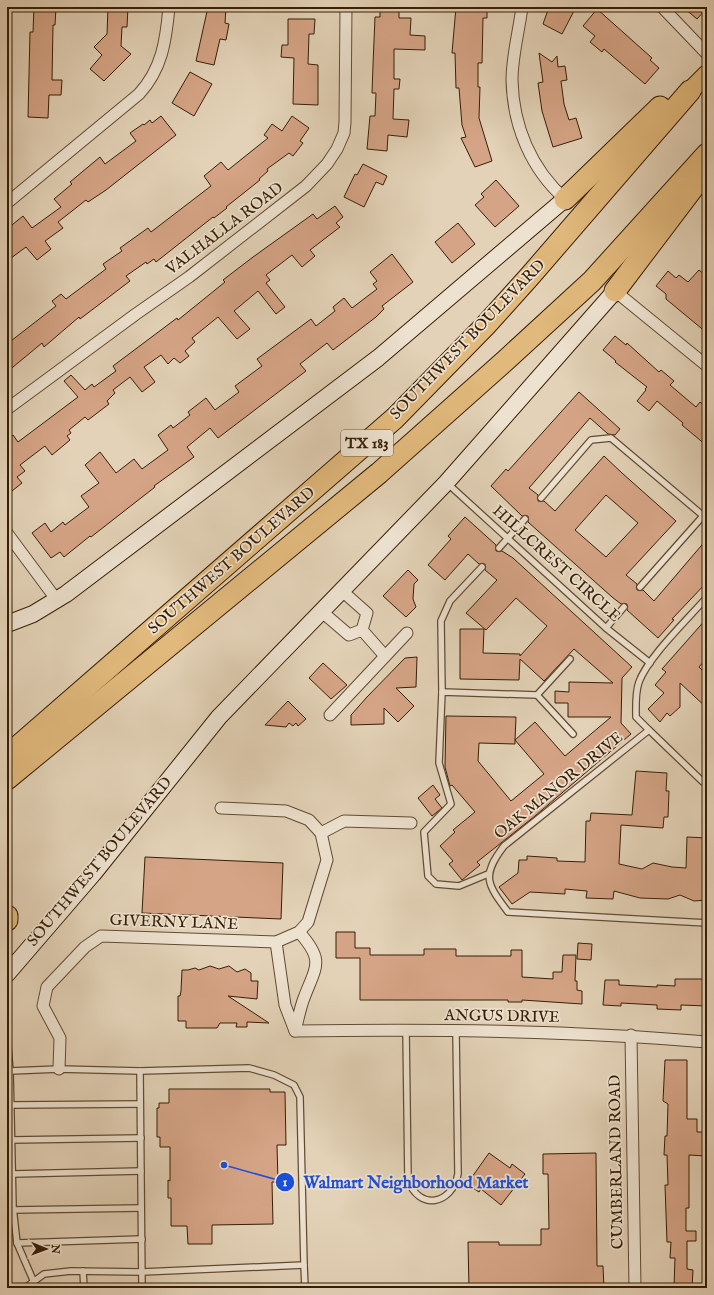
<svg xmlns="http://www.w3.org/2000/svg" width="714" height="1295" viewBox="0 0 714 1295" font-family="'IM FELL English',serif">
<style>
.building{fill:#d5a486;stroke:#371e05;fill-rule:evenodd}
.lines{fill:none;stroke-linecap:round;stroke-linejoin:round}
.service-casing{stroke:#624b32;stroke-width:8}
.minor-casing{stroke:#624b32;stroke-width:13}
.secondary-casing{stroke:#371e05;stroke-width:18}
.primary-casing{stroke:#371e05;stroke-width:20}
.motorway-casing{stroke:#371e05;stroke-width:23}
.service{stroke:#ede2d0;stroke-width:5.5}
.minor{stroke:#ede2d0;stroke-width:11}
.secondary{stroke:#ede2d0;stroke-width:16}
.primary{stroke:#e2b97c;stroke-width:18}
.motorway{stroke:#e2b97c;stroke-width:21}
.labels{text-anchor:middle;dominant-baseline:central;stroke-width:3.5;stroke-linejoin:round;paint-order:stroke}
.shield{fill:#ede2d0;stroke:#6e5942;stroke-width:1}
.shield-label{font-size:15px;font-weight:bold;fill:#371e05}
.street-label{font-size:16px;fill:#371e05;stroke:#ede2d0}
.leader{fill:none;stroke:#1d4ed8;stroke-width:1.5}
.callout-dot{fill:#1d4ed8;stroke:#ede2d0;stroke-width:1.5}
.mark-label{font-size:12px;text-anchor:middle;font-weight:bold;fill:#fff}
.callout-label{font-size:17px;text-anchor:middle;font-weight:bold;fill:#1d4ed8;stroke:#ede2d0;stroke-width:3.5;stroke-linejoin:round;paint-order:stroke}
</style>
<rect width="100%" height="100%" fill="#e3d2b7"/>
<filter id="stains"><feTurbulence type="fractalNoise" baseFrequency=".005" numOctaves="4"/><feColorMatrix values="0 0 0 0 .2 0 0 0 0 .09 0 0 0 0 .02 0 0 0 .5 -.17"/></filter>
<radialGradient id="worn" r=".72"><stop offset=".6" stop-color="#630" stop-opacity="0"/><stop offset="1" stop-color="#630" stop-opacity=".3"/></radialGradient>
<!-- building -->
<g class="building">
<path d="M34,7H56L55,25H53L52,80H62L61,95H49L48,118L28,117L30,32H33Z"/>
<path d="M108,7H128L127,27H122L121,46L131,54L104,81L90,69L102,55L94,47L107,34Z"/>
<path d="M208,7H226L225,23L229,24L226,40L220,39L214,65L196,61Z"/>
<path d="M380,7H399V18H411L410,35L425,36V50L394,49V79H400L399,89H394L393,119L409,120L407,137L388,135L387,151L367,149L370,116H375L376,93H372L373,65L375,17H380Z"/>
<path d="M456,7H487V18H483L482,63H478V87H480L479,118L492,161L475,167L461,138L466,137L462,125L459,88H456L455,53H452Z"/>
<path d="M549,7H576L562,34L543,24Z"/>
<path d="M683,7H707V8L697,19Z"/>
<path d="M597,9L652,58L650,60L659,68L645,84L604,49L602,52L590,42L595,36L583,26Z"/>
<path d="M288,19H315L314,34H309L308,64L318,65V105L293,104L294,58L281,57L282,45H288Z"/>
<path d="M539,53L552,62L557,56L558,67L565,66L567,80L561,81L564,104L569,120L576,118L582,138L553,147L542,111L538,83L543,82Z"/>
<path d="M190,72L212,84L194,116L172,103Z"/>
<path d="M161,116L176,135L106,190L88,202L86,200L58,222L63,228L45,241L51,249L37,260L26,247L7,261V229L23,216L32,228L61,207L54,199L72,184L70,182L100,157L105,164L136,141L130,133L143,124L144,125L150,120L152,123Z"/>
<path d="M292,116L309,128L300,141L303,143L293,156L289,153L267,169L268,171L259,179L260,180L226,207L227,208L214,218L213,217L156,262L154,259L147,264L146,262L126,276L130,281L80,319L79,317L44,347L42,343L7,372V344L56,306L52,301L61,294L66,299L106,269L103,264L122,251L120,248L148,228L151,232L211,186L204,176L221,162L228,170L268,138L264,135L272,124L282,131Z"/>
<path d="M363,164L387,176L383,185L376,182L364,207L344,197L355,174L357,175Z"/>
<path d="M496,180L519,206L495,227L475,205L484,197L481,194Z"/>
<path d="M335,206L343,217L336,223L340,227L310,250L315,256L302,267L292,255L266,275L270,280L266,283L285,307L276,314L258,291L234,311L250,329L237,339L218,317L192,338L195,342L185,351L189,356L180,363L174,358L168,364L161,355L144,367L155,382L142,392L130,377L113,390L115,393L107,401L109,404L88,420L85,417L69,430L71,433L67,436L70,440L52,455L45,446L20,465L25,471L17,477L22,483L7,495V440L13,435L18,442L78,397L64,381L71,375L85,390L92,384L94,387L116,371L113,366L177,318L178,320L225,282L223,280L253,257L313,214L317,219Z"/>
<path d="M458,223L475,244L452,263L435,242Z"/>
<path d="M392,254L413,282L382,306L384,309L376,317L333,350L327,343L300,364L306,371L218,438L210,428L187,447L194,457L154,486L155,487L91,537L90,536L64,557L60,552L51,558L32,533L45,523L51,532L63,522L65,525L89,507L81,496L99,483L85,465L100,452L116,473L134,459L142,469L168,450L158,435L171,425L173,428L190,415L188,412L206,398L215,410L239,392L235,386L262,366L257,359L311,319L316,326L335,311L333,307L344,298L352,308L377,289L373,284L377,281L370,272Z"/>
<path d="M699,270L707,277V333L666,299V294L656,286L668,271L676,278L679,275L688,282Z"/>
<path d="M615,336L626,345L627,343L659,372L661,370L674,381L670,385L696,407L700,402L707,408V446L682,425L683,423L657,401L649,411L637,401L646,390L645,389L647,387L615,362L616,361L603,350Z"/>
<path d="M579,392L620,429L615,435L608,434L590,418L529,488L538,495V501H544L555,511L604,456L622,473L676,521L626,575L637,584V590H643L654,601L707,539V582L672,619L674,620L658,638L627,610V604H621L612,597L528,522V516H522L491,486L506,469L508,471ZM606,495L638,523L606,557L575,530Z"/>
<path d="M465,517L496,545V551H502L513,558L632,667L622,678L621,723L631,734L535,816L477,862L480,865L462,880L449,864L453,861L440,846L455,832L453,830L475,812L452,785L450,786L445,767L446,716L516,717L515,740L535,722L565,756L611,717H568V703H555V691L569,692V682L613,683L574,649L544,681L520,659L519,680L460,679V629H484L483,653L520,654V656L547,626L516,598L486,630L466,613L497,580L485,570V564H479L468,554L445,580L428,565L451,539L448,536ZM515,740L544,774L511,801L478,761L479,743L515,744Z"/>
<path d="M408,570L418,580L414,584L413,599L416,607L406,617L383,596Z"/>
<path d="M707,618V658L699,667L707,675V708L680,683V707L670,716L667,713L660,722L648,709L664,693L655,685L666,672L662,669Z"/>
<path d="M417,657L416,687L396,688L414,706L398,722L384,708V724L351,725V715L367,697L405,658Z"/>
<path d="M323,663L347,685L331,699L309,678Z"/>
<path d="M288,701L306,719L298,726L296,723L293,726L289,723L286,727L265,725Z"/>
<path d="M636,771L667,773L666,791H669L668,817H664L663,828L621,825L619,864L642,869L653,863L672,867L686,868L687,837L707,838V900L694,901L680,895L668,899L640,898L614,891L613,899L586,898L587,891L565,889V894L530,892L512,904L499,887L518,873L519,860H527V856L557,858V861L585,862L586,821H590L591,813L632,815Z"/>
<path d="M433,785L440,795L435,799L442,808L432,816L418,798Z"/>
<path d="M145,857L283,863L281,919L142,913Z"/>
<path d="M336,932H355V948H370V955H424V949H456V956H511V950H522V977L553,979V972H562L563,955H576L575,981H577V990L582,991V1004L522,1000V1002H508V1000H360V958H336Z"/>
<path d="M578,943L592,944L591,960L577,959Z"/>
<path d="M210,966L219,969L229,966L237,972L245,969L251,973V981H258L257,999L228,996L269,1023L247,1022V1027H236L237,1023H220L217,1028H186V1021H178V996H180L181,991L182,970H188L195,968L199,970Z"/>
<path d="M675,979H707V1006L681,1005V1010L657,1009V1005L621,1003V1006L603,1005L605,980H619V985L657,987V985L675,986Z"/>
<path d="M665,1060H687V1119H697V1132H705V1156L689,1155V1208H686V1231H696V1241H687V1269L693,1270L692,1288H674L675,1258H670L671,1242H667L665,1185H668L667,1155H664L665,1136H667L668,1104L663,1101Z"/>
<path d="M169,1089H270V1092H285L286,1145H277L278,1182H272L273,1224L212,1225V1244H188L187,1226H171V1198H168V1180L170,1181V1147H160V1137H157V1108H159V1103H169Z"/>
<path d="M489,1153L510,1168L512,1164L525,1174L501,1205L481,1189L479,1192L467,1184Z"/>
<path d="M596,1153L597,1266H603L604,1288H469L468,1242H499V1245H541V1229H549L548,1174H543V1154Z"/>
</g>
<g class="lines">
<!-- service casing -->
<g class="service-casing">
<g id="service">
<path d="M447,483L606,628L650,663"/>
<path d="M541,498L591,440L611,438L707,519"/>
<path d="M499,548L525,519"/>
<path d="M640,587L703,516"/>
<path d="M606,628L624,607"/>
<path d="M442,692L441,621L450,601L482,567"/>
<path d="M537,695L573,734"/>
<path d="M649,730L636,717C636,706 635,693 639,682C648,657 688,619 707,597"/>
<path d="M707,783L703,782L649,730L504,846C481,876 487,884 508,912L707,923"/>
<path d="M488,874L459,886L436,884L428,876L424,832L451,804L439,763L442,692L537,695L570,659"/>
<path d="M406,1030L408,1180C419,1211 452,1205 458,1174L456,1032"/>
<path d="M7,1035L10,1071L13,1207L17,1243L33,1280"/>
<path d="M10,1071L59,1069L140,1071L249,1068L274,1075L294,1085L300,1097L304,1265L142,1272L71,1271L44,1274L25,1288"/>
<path d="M140,1071L142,1288"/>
<path d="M11,1105L140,1104"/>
<path d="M11,1140L141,1138"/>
<path d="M12,1174L141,1171"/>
<path d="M13,1210L141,1208"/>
<path d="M17,1243L142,1239"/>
<path d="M304,1265L305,1288"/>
<path d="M83,1271L84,1288"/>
</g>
</g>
<!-- minor casing -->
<g class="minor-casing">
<g id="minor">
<path d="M522,7C519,31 512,56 512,80C513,126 531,169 565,199"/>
<path d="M662,7L707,54"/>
<path d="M7,203L139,94C162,69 166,41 169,7"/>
<path d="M615,291L707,366"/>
<path d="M7,409L136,314L189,277L306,186L327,164L337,149L344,133L345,122L346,7"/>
<path d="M7,533L56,599"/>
<path d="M321,611L349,635L362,630L367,613L341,590"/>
<path d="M362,630L385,656"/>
<path d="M330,715L407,633"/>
<path d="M221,808L286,811L309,820L321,833"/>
<path d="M321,833L344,821L411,823"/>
<path d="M276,942L285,1005L295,1031C298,1020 300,1008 304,998C316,966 325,961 299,932"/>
<path d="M295,1031C432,1029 570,1030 707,1042"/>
<path d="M631,1035L635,1288"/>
<path d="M59,1069L60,1038L43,1006L47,987L85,947L101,936L276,942L299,932L308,922L327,860L321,833"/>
</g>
</g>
<!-- secondary casing -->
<g class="secondary-casing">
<g id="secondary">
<path d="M7,624L33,614L66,594L378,358L565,199"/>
<path d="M7,974L93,874L219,717L446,483L615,291"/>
</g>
</g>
<!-- primary casing -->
<g class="primary-casing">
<path id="primary" d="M690,91L707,74"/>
</g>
<!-- motorway casing -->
<g class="motorway-casing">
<g id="motorway">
<path d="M565,199L660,107"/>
<path d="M615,291L699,180"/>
<path d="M7,756L395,418L485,326L530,276L690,91"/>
<path d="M7,779L379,473L506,360L592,281L707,154"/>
<path d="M7,916V920"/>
</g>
</g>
<!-- service -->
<use href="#service" class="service"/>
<!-- minor -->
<use href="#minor" class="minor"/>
<!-- secondary -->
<use href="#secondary" class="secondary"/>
<!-- primary -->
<use href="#primary" class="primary"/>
<!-- motorway -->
<use href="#motorway" class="motorway"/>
</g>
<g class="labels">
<!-- shield labels -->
<rect class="shield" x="341" y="430" width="52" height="26" rx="3"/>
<g class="shield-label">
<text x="367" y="443">TX 183</text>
</g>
<!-- street labels -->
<g class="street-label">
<text transform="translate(225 229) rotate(-37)">VALHALLA ROAD</text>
<text transform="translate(468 340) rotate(-46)">SOUTHWEST BOULEVARD</text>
<text transform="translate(232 561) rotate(-41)">SOUTHWEST BOULEVARD</text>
<text transform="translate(556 564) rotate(42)">HILLCREST CIRCLE</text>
<text transform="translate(559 786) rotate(-39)">OAK MANOR DRIVE</text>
<text transform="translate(100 862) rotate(-50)">SOUTHWEST BOULEVARD</text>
<text transform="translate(174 923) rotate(2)">GIVERNY LANE</text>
<text transform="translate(502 1017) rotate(1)">ANGUS DRIVE</text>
<text transform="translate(617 1162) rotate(-91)">CUMBERLAND ROAD</text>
</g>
</g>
<!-- callouts -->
<path class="leader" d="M224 1165L285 1182"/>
<g class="callout-dot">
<circle cx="224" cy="1165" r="4"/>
<circle cx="285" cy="1182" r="10"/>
</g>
<g class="mark-label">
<text x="285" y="1186">1</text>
</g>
<g class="callout-label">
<text x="416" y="1188">Walmart Neighborhood Market</text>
</g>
<!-- margin -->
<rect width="714" height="1295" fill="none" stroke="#e3d2b7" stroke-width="24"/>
<rect x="8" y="8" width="698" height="1279" fill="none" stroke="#371e05" stroke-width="2"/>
<rect x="12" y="12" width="690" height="1271" fill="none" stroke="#371e05"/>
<!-- north arrow -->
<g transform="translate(46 1249) rotate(91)" stroke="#ede2d0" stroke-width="3" paint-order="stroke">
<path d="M0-3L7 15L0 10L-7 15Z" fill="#371e05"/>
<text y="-6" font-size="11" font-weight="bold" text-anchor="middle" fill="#371e05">N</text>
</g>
<rect width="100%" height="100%" filter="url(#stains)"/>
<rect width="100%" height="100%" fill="url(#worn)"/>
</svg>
